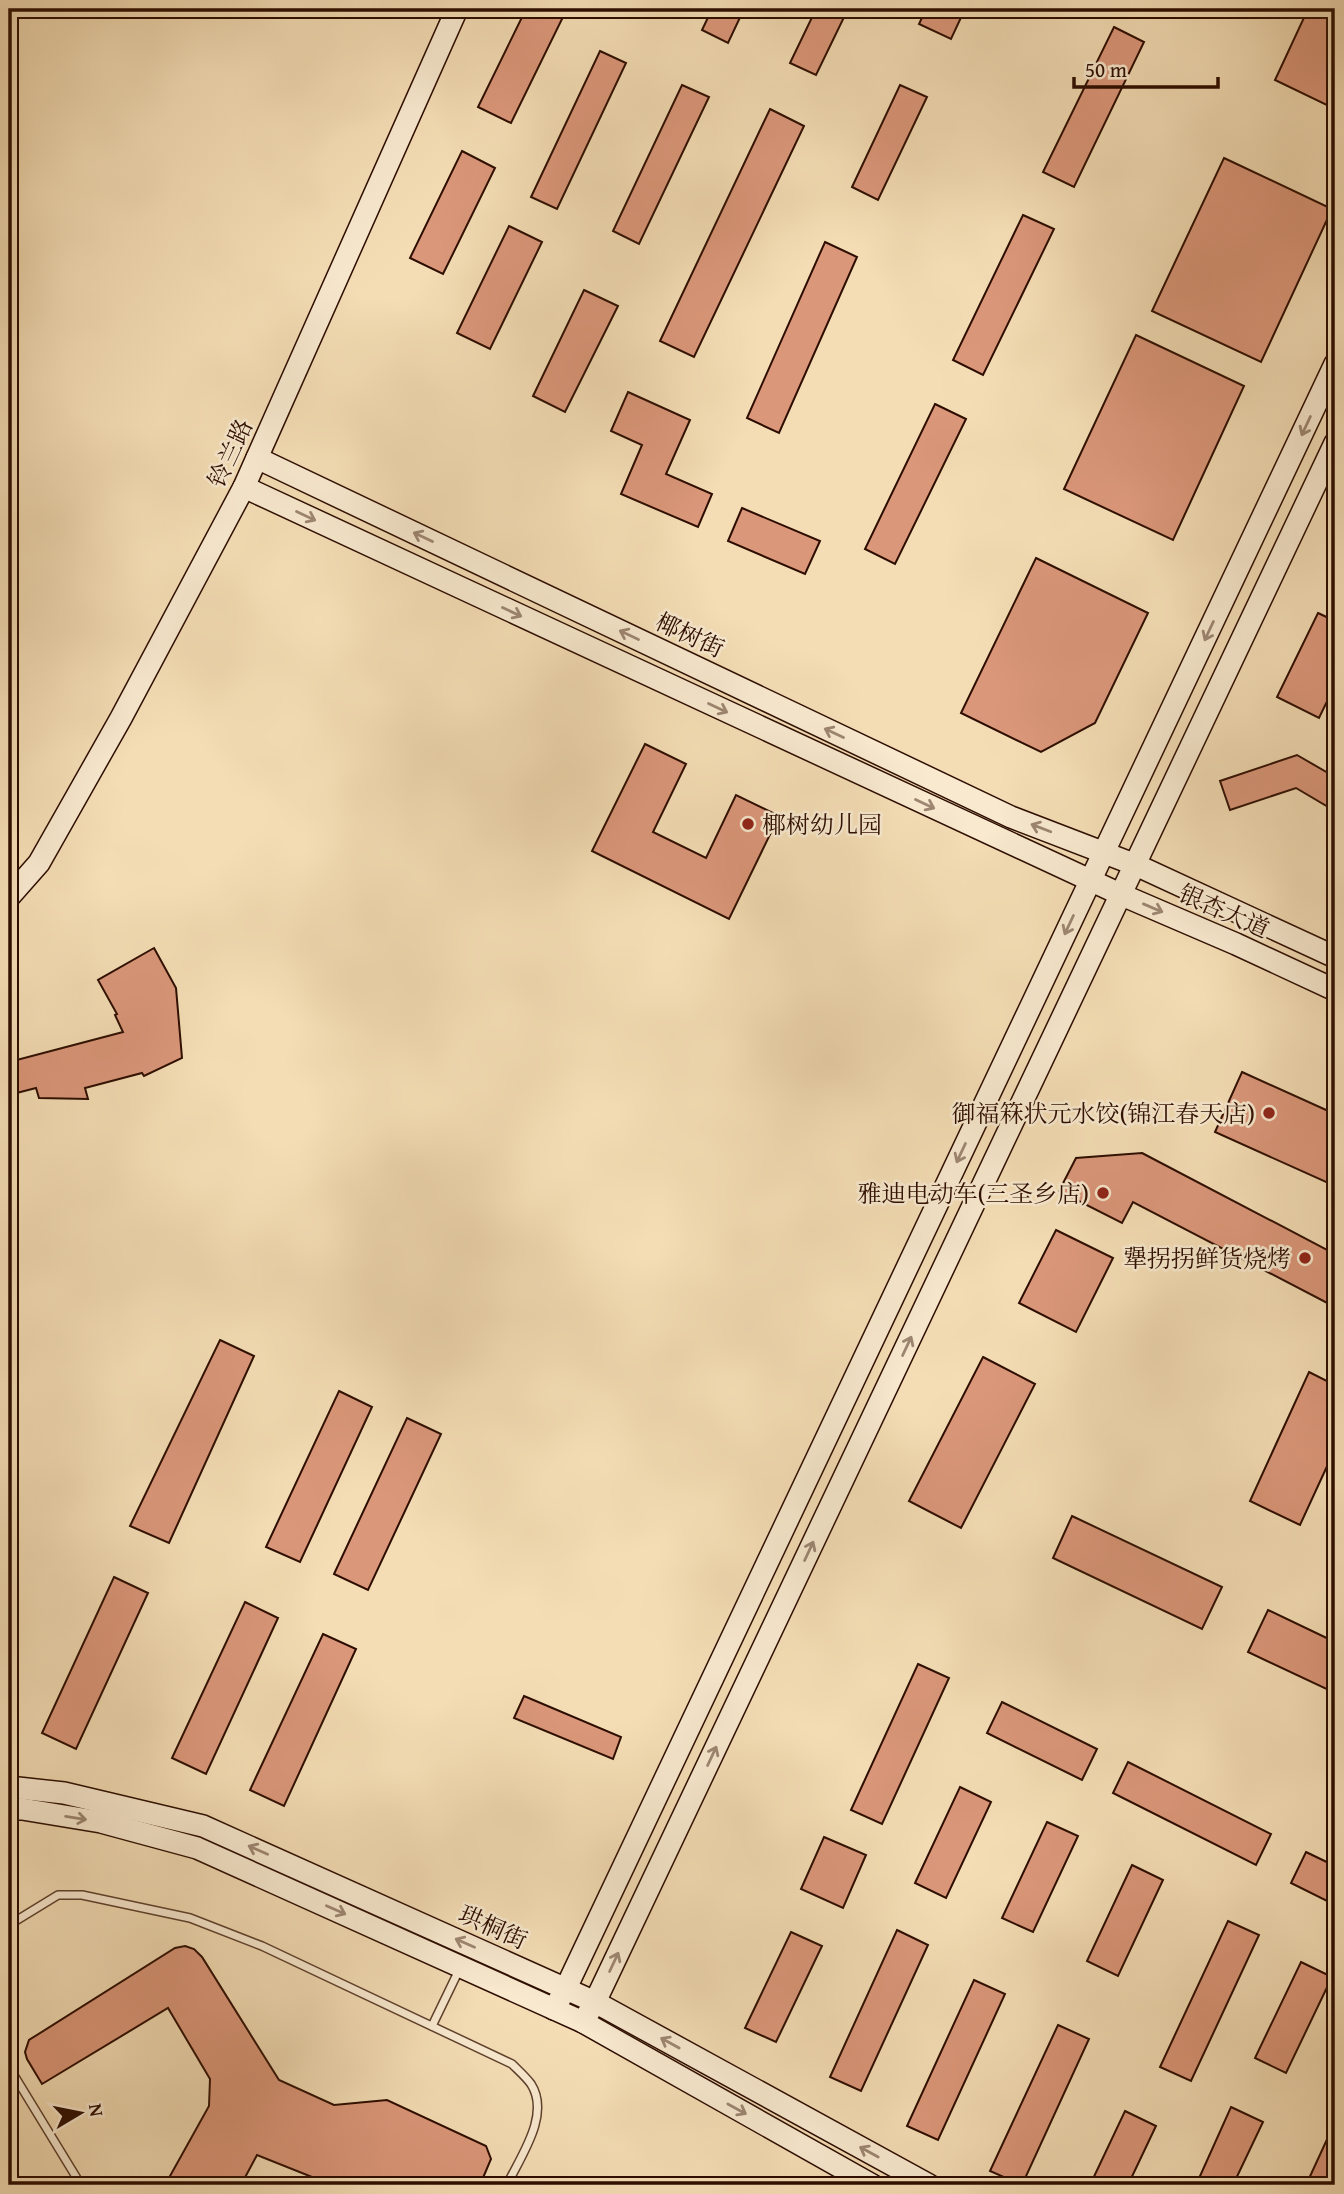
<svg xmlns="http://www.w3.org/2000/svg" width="1344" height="2194" viewBox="0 0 1344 2194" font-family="'Gentium Book Plus','Noto Serif SC',serif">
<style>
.building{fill:#db977a;stroke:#2d0d00;stroke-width:2}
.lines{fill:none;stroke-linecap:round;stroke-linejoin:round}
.lane-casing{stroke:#5f412d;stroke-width:10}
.secondary-casing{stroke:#2d0d00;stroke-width:24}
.lane{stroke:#f8e9cf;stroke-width:7}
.secondary{stroke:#f8e9cf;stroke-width:21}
.oneway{stroke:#9d8672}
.poi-dot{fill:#8f2418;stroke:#f8e9cf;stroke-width:2.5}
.labels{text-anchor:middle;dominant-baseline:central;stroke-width:5;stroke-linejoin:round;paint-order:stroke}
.street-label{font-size:24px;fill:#2d0d00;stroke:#f8e9cf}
.poi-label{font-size:24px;fill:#2d0d00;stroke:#f8e9cf;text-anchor:end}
</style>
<rect width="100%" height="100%" fill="#f4ddb5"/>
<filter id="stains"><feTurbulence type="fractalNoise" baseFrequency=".00286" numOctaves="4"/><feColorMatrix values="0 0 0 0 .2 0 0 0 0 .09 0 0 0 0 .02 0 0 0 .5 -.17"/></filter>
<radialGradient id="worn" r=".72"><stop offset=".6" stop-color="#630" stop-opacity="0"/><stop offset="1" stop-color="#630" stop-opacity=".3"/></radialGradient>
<!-- building -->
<g class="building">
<path d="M526,9H547L563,17L511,123L478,107Z"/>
<path d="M712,9H744L728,43L702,30Z"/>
<path d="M816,9H848L816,75L790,63Z"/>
<path d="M926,9H965L951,39L919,24Z"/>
<path d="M1308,9H1335V47L1330,57L1335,60V109L1275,80Z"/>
<path d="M1114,27L1144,42L1074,187L1043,172Z"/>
<path d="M600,51L626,63L557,209L531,197Z"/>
<path d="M682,85L709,97L639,244L613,231Z"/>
<path d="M900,85L927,97L878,200L852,187Z"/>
<path d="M770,109L804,126L694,357L660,341Z"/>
<path d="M462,151L495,168L443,274L410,258Z"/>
<path d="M1224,158L1332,209L1261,362L1152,311Z"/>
<path d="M1023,215L1054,229L983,375L953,360Z"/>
<path d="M509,226L542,242L490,349L457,333Z"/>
<path d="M825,242L857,257L779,433L747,418Z"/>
<path d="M584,290L618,306L565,412L533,396Z"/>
<path d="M1136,335L1244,386L1173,540L1064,489Z"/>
<path d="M628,392L690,420L666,474L712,494L698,527L621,494L642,445L611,431Z"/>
<path d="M935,404L966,419L895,564L865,549Z"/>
<path d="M742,508L820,541L805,574L728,541Z"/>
<path d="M1036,558L1148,613L1095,723L1041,752L961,713Z"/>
<path d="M1318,613L1335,621V685L1319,718L1277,697Z"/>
<path d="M645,744L686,764L653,832L706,858L736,795L779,816L729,919L592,851Z"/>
<path d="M1297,755L1335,777V811L1296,788L1230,810L1220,781Z"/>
<path d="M154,948L176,988L182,1058L144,1076L142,1073L85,1088L88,1099L39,1098L36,1088L9,1095V1062L123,1032L115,1015L117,1014L98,980Z"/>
<path d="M1242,1072L1335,1114V1186L1215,1132Z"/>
<path d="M1142,1153L1335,1254V1307L1133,1202L1122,1223L1059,1191L1076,1158Z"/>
<path d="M1056,1230L1113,1258L1076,1332L1019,1303Z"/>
<path d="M220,1340L254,1356L169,1543L130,1526Z"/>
<path d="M983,1357L1035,1384L961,1528L909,1501Z"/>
<path d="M1309,1372L1335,1385V1449L1300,1525L1250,1501Z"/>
<path d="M339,1391L372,1407L300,1562L266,1547Z"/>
<path d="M407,1418L441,1434L368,1590L334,1574Z"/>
<path d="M1072,1516L1222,1587L1202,1629L1053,1558Z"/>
<path d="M114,1577L148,1593L76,1749L42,1733Z"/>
<path d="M245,1602L278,1618L206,1774L172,1758Z"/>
<path d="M1268,1610L1335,1642V1693L1248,1652Z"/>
<path d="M323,1634L356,1649L284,1806L250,1790Z"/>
<path d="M918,1664L949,1678L882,1824L851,1810Z"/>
<path d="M524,1696L621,1737L613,1759L514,1718Z"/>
<path d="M1002,1702L1097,1749L1082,1780L987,1733Z"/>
<path d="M1128,1762L1271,1834L1256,1865L1113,1793Z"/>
<path d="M960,1787L991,1802L946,1898L915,1883Z"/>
<path d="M1047,1822L1078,1836L1033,1932L1002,1918Z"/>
<path d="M824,1837L866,1855L843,1908L801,1889Z"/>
<path d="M1306,1852L1335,1866V1905L1291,1883Z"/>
<path d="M1132,1865L1163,1880L1118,1976L1087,1961Z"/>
<path d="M1228,1921L1259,1935L1191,2081L1160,2067Z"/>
<path d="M897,1930L928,1945L861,2091L830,2077Z"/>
<path d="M791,1932L822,1946L776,2042L745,2028Z"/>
<path d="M185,1946L194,1949L202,1957L279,2080L334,2105L387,2100L486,2146L491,2159L480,2185H332L257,2155L241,2185H165L209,2106L210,2079L168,2008L42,2084L27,2059L25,2052L29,2040L175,1948Z"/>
<path d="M1301,1962L1332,1977L1286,2073L1255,2058Z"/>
<path d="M974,1980L1005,1994L938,2140L907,2126Z"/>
<path d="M1058,2025L1089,2039L1022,2185L990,2171Z"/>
<path d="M1231,2107L1263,2122L1233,2185H1196Z"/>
<path d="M1125,2111L1156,2126L1128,2185H1090Z"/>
<path d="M1335,2122V2185H1306Z"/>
</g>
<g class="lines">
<!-- lane casing -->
<g class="lane-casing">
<g id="lane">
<path d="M9,1925L58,1895H82L190,1918L262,1946L512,2064C518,2070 526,2077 531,2084C551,2115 520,2157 507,2185"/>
<path d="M432,2026L459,1970"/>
<path d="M9,2067L81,2185"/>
</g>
</g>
<!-- secondary casing -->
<g class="secondary-casing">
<g id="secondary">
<path d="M257,458L1011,817L1136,865L1335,957"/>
<path d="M244,487L1122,895L1236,944L1335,990"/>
<path d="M9,897L39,863L121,718L244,487L457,9"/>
<path d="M9,1787L64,1793L203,1826L595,2002L929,2185"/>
<path d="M9,1809H22L101,1822L197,1848L583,2022L872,2185"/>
<path d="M554,2009L566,1988L1335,364"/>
<path d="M583,2022L595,2002L1335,443"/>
<path d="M9,2182L10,2185"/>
</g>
</g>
<!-- lane -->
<use href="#lane" class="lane"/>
<!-- secondary -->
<use href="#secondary" class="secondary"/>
</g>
<!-- one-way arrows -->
<defs><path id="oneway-shaft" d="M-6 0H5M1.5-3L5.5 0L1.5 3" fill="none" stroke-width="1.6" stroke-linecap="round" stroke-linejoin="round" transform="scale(1.75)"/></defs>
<g class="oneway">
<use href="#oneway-shaft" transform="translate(1306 426) rotate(115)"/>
<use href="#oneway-shaft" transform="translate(306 516) rotate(25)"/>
<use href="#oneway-shaft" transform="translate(423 537) rotate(-155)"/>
<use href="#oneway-shaft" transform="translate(512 612) rotate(25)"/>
<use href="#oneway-shaft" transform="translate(1209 631) rotate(115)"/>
<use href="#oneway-shaft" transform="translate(629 635) rotate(-155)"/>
<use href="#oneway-shaft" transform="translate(718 708) rotate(25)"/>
<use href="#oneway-shaft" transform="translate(834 733) rotate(-155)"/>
<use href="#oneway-shaft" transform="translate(925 804) rotate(25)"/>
<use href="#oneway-shaft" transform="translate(1041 828) rotate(-159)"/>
<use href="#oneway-shaft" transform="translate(1153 908) rotate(23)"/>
<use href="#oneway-shaft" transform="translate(1069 925) rotate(115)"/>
<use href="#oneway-shaft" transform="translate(961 1153) rotate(115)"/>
<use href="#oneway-shaft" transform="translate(907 1346) rotate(-65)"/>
<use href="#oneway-shaft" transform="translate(809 1551) rotate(-65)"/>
<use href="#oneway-shaft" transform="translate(712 1756) rotate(-65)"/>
<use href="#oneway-shaft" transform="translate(76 1818) rotate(9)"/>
<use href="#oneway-shaft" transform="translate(258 1850) rotate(-156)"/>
<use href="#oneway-shaft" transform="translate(336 1910) rotate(24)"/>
<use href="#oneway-shaft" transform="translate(465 1943) rotate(-156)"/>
<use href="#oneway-shaft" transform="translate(614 1962) rotate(-65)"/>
<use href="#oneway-shaft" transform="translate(670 2043) rotate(-151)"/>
<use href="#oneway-shaft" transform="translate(737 2109) rotate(29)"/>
<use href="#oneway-shaft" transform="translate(869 2152) rotate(-151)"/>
</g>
<!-- markers -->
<g class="poi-dot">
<circle cx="748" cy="824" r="7"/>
<circle cx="1269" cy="1113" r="7"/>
<circle cx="1103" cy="1193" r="7"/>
<circle cx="1305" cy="1258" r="7"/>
</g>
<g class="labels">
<!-- street labels -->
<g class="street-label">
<text transform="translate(230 453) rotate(-65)">铃兰路</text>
<text transform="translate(690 635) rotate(25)">椰树街</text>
<text transform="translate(1224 911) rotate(24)">银杏大道</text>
<text transform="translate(493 1927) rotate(24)">珙桐街</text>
</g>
<!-- poi labels -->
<g class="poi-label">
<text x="762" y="824" text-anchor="start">椰树幼儿园</text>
<text x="1255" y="1113">御福箖状元水饺(锦江春天店)</text>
<text x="1089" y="1193">雅迪电动车(三圣乡店)</text>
<text x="1291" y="1258">犟拐拐鲜货烧烤</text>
</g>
</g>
<!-- margin -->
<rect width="1344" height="2194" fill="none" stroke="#f4ddb5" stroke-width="35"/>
<rect x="10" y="10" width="1323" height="2173" fill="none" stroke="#2d0d00" stroke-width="3.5"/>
<rect x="18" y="18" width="1309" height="2159" fill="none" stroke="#2d0d00" stroke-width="2"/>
<!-- north arrow -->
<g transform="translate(80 2113) rotate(80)" stroke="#f8e9cf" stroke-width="5" paint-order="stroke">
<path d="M0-5L12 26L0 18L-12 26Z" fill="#2d0d00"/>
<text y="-10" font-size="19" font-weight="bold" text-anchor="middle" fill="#2d0d00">N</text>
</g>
<!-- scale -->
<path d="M1074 77v10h144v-10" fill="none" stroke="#2d0d00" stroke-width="3.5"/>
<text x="1085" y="77" font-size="21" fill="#2d0d00" stroke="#f8e9cf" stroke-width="5" paint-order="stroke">50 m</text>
<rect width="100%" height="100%" filter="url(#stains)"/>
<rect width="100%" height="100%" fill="url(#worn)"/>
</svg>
